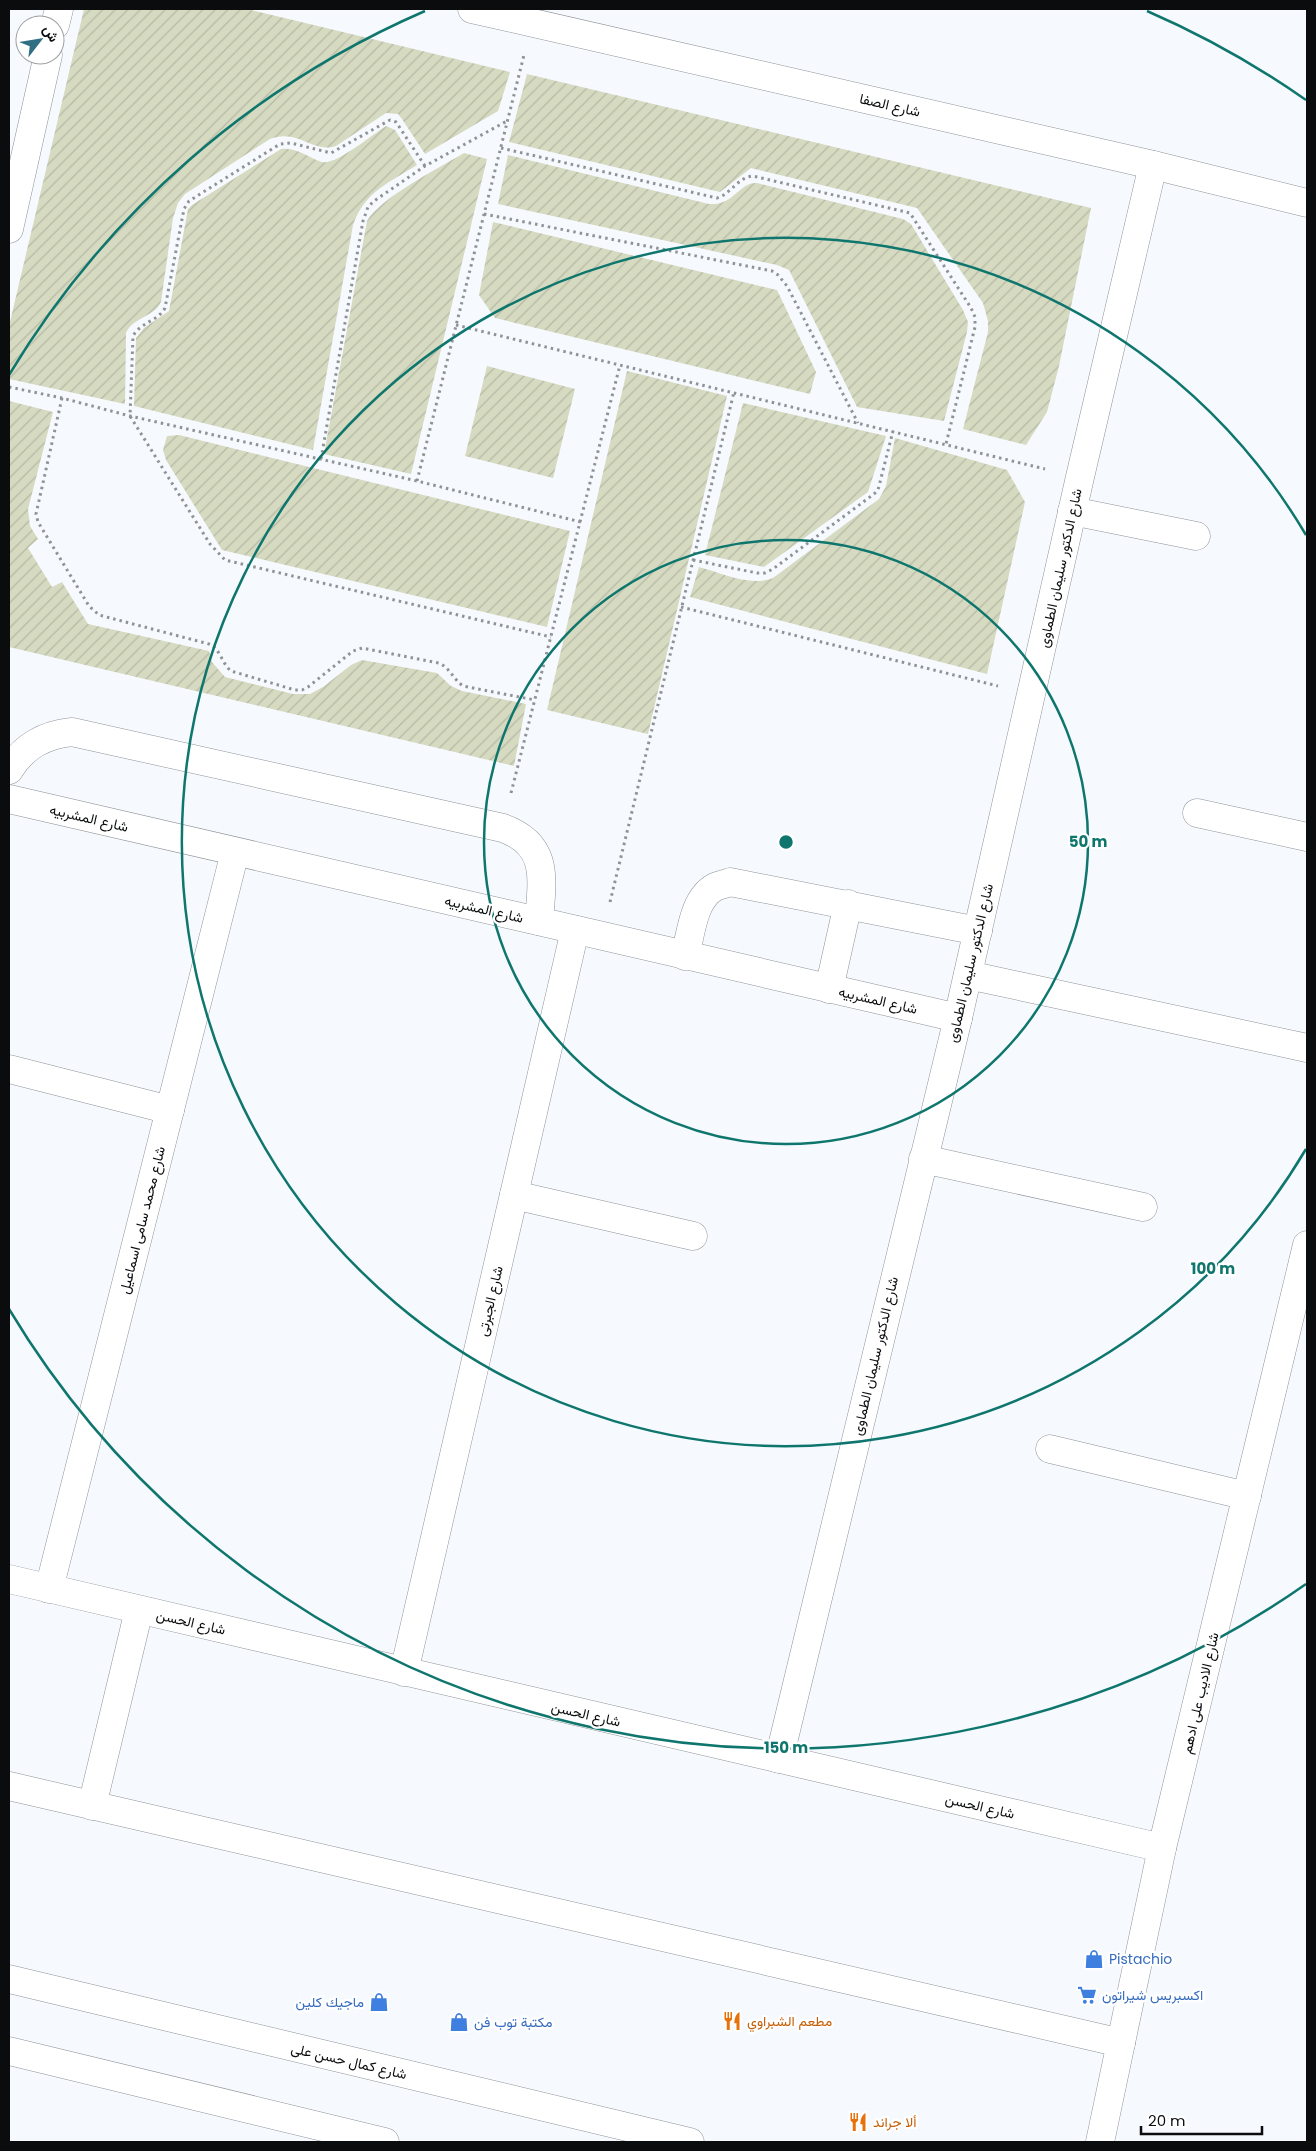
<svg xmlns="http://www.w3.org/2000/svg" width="1316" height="2151" viewBox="0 0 1316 2151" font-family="Poppins,Vazirmatn,sans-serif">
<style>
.garden{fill:url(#garden-furrows)}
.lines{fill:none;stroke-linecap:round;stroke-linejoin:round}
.minor-casing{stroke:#8f949a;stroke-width:29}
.path{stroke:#909396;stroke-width:3;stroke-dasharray:2.5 4;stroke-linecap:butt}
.minor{stroke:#fff;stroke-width:28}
.ring{fill:none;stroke:#0f766e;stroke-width:2.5}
.labels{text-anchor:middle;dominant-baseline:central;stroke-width:4.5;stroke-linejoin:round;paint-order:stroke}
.street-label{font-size:14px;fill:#0a0c0e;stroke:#fff}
.shop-label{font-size:14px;fill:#366cbe;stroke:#fff;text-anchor:start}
.food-label{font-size:14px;fill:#c56008;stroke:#fff;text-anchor:start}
.centre{fill:#0f766e;stroke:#fff;stroke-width:2.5}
.ring-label{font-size:15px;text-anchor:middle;font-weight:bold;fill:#0f766e;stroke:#fff;stroke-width:4.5;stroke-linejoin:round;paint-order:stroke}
</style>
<defs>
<pattern id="garden-furrows" width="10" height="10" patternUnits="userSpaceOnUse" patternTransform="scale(1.25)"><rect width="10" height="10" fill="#d6dac1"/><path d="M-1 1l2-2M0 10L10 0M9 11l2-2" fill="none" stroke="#b6baa5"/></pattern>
</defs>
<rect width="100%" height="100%" fill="#f6fafe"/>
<!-- garden -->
<g class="garden">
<path d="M84,9H247L510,72L498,111L425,154L402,119L398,114L386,113L336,146C312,154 299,128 270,139L185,194L178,203L173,218L161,302C153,318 133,317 126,333L125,404L9,379V326Z"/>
<path d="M527,74L1091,208L1059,366L1047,412L1026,445L963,429L988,332V321L983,303L917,208L751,168L720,192L509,142Z"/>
<path d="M386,126L395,130L417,165C389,183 365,191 353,225L313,450L134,406L136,338L144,328L169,311L188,209L192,205L281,149C297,147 307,157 322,162C335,166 373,134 386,126Z"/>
<path d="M464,153L487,159L411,474L324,454L367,221C380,198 439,168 464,153Z"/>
<path d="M508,155L709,204C734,206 740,181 757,183L903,219L911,224L963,310L968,322L967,332L944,421L857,407L789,270L777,265L498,204Z"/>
<path d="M493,222L777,290L816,372L810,394L495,318L479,295Z"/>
<path d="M487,366L575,389L553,478L465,456Z"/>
<path d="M627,371L727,396L648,734L547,710Z"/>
<path d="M9,401L53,412L28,509L30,526L38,539L28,548L52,587L62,582L88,624L209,651L212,662L225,677L293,694H310L323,687L351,665L362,660L437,673L451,686L462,691L526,704L514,766L9,647Z"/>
<path d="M743,403L886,436L868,492L764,567L705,555Z"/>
<path d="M179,435L570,531L547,627L222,550L166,460L163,450L167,436Z"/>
<path d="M895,438L1007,470L1025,502L987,674L690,597L699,567C722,573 750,587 773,578L879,499L886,486Z"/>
</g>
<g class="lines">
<!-- minor casing -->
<g class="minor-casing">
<g id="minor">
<path d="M472,9L1153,165L1307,203"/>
<path d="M55,25L59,9"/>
<path d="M9,229L48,55"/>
<path d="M1072,511L1196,536"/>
<path d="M9,770C24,746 44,735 72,732L503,828C550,845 542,880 539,921"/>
<path d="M9,799L958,1018"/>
<path d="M1197,813L1307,837"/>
<path d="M685,956C691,934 693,899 715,887C719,885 726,884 730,882L978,931"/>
<path d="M968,975L1307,1048"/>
<path d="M829,989L848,904"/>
<path d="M9,1069L170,1110"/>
<path d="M923,1159L1143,1207"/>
<path d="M514,1195L693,1236"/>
<path d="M1050,1449L1247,1496"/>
<path d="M9,1579L1162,1848"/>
<path d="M49,1589L235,852"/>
<path d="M404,1672L575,930"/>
<path d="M779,1759L958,1018L1080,477L1153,165"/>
<path d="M9,1786L1121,2043"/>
<path d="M92,1806L139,1610"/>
<path d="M9,1979L690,2142"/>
<path d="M9,2051L385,2142"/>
<path d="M1100,2142L1162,1848L1307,1245"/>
</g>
</g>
<!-- path -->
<g class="path">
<path d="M501,148L717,198C731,194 738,177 753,176L910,213L971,308L975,317V327L946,444"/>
<path d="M425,166L396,122L390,120L331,153L291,143L280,144L189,201L184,209L165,308C158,321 141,322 133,336L130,416L210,544L225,560L551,637"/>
<path d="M484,214L772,271L778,275L787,286L858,423"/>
<path d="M456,325L1045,469"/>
<path d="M9,387L62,398L130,416L417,481L581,522"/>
<path d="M62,398L36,514L38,522L89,606L99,615L209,644C220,648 222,664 231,671L295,690H302L308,687L353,651L362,648L439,663C450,668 453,679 463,686L535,700"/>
<path d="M321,459L363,221L368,207L374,201L425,166L507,121"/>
<path d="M417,481L524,55"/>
<path d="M693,560L757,573H765L773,569L874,494L878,490L893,431"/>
<path d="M681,607L998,686"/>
<path d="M511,793L620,365"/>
<path d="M610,902L734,392"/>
</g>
<!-- minor -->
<use href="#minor" class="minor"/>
</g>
<!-- distance rings -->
<g class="ring">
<circle cx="786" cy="842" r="302"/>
<path d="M1306 1149A604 604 0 1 1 1306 535"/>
<path d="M1306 1584A906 906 0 0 1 9 1309M9 375A906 906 0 0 1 425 11M1147 11A906 906 0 0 1 1306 100"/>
</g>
<!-- icons -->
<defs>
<g id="shop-bare" transform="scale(1.5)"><path d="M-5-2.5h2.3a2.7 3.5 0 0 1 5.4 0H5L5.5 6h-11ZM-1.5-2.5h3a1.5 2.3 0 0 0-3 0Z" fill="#3f7fe0" stroke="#fff" stroke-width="2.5" paint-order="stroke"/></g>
<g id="supermarket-bare" transform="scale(1.5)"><path d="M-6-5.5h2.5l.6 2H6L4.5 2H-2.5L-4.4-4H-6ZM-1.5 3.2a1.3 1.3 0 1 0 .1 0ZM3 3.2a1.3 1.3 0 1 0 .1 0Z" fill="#3f7fe0" stroke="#fff" stroke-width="2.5" paint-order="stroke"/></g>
<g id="restaurant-bare" transform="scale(1.5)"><path d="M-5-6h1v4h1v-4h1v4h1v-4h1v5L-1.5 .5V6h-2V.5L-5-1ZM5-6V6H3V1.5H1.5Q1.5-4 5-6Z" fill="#e8710a" stroke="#fff" stroke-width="2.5" paint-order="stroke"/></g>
</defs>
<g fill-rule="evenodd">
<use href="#shop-bare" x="1094" y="1959"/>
<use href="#supermarket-bare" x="1087" y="1995"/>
<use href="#shop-bare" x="379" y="2002"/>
<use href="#restaurant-bare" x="732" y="2021"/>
<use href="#shop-bare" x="459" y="2022"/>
<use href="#restaurant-bare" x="858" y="2122"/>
</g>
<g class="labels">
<!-- street labels -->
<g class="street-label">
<text transform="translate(890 105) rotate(13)">شارع الصفا</text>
<text transform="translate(1060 568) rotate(-78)">شارع الدكتور سليمان الطماوى</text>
<text transform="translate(89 818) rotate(13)">شارع المشربيه</text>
<text transform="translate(484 909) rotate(13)">شارع المشربيه</text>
<text transform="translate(970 963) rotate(-77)">شارع الدكتور سليمان الطماوى</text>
<text transform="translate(878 1000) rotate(13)">شارع المشربيه</text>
<text transform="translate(142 1220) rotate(-76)">شارع محمد سامى اسماعيل</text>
<text transform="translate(490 1301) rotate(-77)">شارع الجبرتى</text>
<text transform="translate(875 1356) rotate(-77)">شارع الدكتور سليمان الطماوى</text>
<text transform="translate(191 1622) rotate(13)">شارع الحسن</text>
<text transform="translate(1200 1693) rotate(-77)">شارع الاديب على ادهم</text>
<text transform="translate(586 1714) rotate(13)">شارع الحسن</text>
<text transform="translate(980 1806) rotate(13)">شارع الحسن</text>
<text transform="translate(349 2061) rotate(13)">شارع كمال حسن على</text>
</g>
<!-- shop labels -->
<g class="shop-label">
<text x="1109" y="1959">Pistachio</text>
<text x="1102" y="1995">اكسبريس شيراتون</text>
<text x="364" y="2002" text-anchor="end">ماجيك كلين</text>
<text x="474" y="2022">مكتبة توب فن</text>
</g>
<!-- food labels -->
<g class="food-label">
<text x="747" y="2021">مطعم الشبراوي</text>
<text x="873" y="2122">ألا جراند</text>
</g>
</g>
<circle cx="786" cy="842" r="8" class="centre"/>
<g class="ring-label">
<text x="1088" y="847">50 m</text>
<text x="1213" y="1274">100 m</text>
<text x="786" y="1753">150 m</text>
</g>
<!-- border -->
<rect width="1316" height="2151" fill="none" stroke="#0a0c0e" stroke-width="20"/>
<!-- north arrow -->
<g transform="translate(40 40) rotate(59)"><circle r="24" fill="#ffffff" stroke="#9d9e9f"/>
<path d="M0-4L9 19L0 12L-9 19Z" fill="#2f6e83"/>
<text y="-8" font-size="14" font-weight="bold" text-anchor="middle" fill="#0a0c0e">ش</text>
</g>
<!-- scale -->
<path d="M1141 2126v8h121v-8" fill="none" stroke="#0a0c0e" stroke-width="2.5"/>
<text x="1148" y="2126" font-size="15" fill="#0a0c0e" stroke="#ffffff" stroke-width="4" paint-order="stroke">20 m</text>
</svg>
